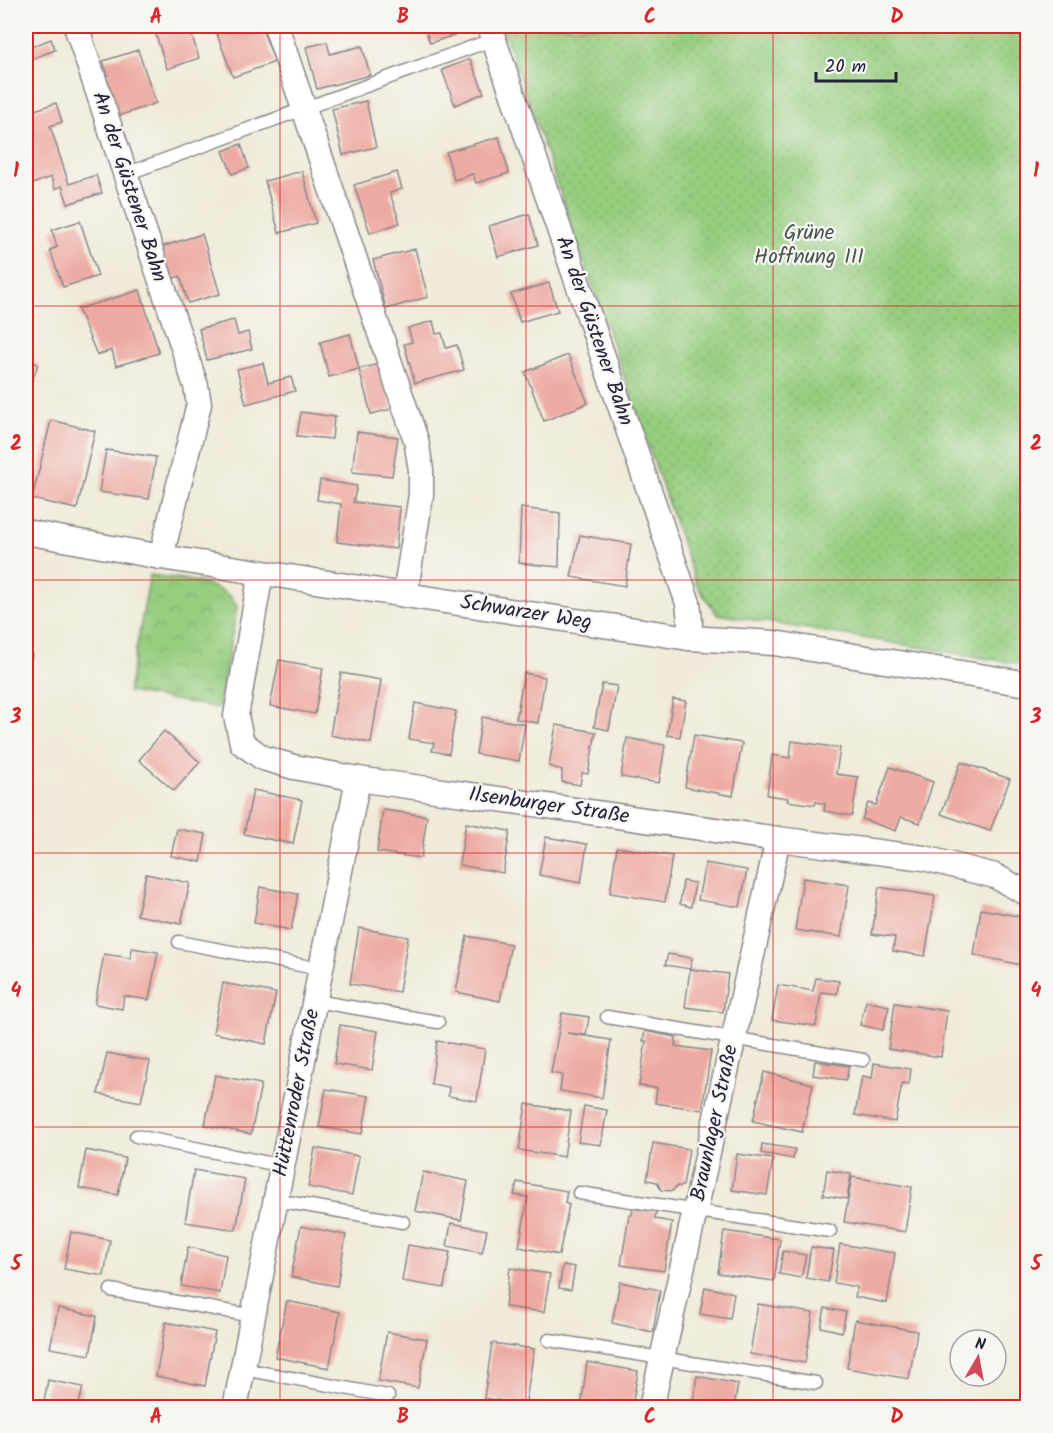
<svg xmlns="http://www.w3.org/2000/svg" width="1053" height="1433" viewBox="0 0 1053 1433" font-family="Kalam,sans-serif">
<style>
.grass{fill:url(#grass-dots);stroke:#5c785c;stroke-width:1.5}
.park{fill:url(#park-crowns);stroke:#5c785c;stroke-width:1.5}
.building{fill:#edaaa2}
.lines{fill:none;stroke-linecap:round;stroke-linejoin:round}
.lane-casing{stroke:#89868a;stroke-width:15}
.street-casing{stroke:#89868a;stroke-width:27}
.lane{stroke:#fff;stroke-width:12}
.street{stroke:#fff;stroke-width:24}
.grid{fill:none;stroke:#d62828;stroke-width:1.5;stroke-opacity:0.55}
.labels{text-anchor:middle;dominant-baseline:central;stroke-width:4.5;stroke-linejoin:round;paint-order:stroke}
.street-label{font-size:21px;fill:#22223b;stroke:#f6f6f2}
.park-label{font-size:21px;fill:#45554f;stroke:#f6f6f2}
.neatline{fill:none;stroke:#d62828;stroke-width:2}
.grid-label{font-size:20px;text-anchor:middle;font-weight:bold;fill:#d62828}
</style>
<defs>
<pattern id="grass-dots" width="8" height="8" patternUnits="userSpaceOnUse" patternTransform="scale(1.5)"><rect width="8" height="8" fill="#96cd7e"/><path d="M2 2h.1M6 6h.1" fill="none" stroke="#81b06e" stroke-width="1.8" stroke-linecap="round"/></pattern>
<pattern id="park-crowns" width="20" height="18" patternUnits="userSpaceOnUse" patternTransform="scale(1.5)"><rect width="20" height="18" fill="#96cd7e"/><path d="M2 6a3 3 0 1 1 6 0M12 15a3 3 0 1 1 6 0" fill="none" stroke="#81b06e"/></pattern>
</defs>
<rect width="100%" height="100%" fill="#f6f6f2"/>
<filter id="ink" filterUnits="userSpaceOnUse"><feTurbulence type="fractalNoise" baseFrequency=".0167" numOctaves="2"/><feDisplacementMap in="SourceGraphic" scale="12" xChannelSelector="R" yChannelSelector="G"/><feConvolveMatrix kernelMatrix="1 2 1 2 8 2 1 2 1" color-interpolation-filters="sRGB"/></filter>
<filter id="wash" filterUnits="userSpaceOnUse"><feTurbulence type="fractalNoise" baseFrequency=".008" numOctaves="4" result="noise"/><feDisplacementMap in="SourceGraphic" scale="24" xChannelSelector="R" yChannelSelector="G"/><feGaussianBlur stdDeviation="1.35" result="paint"/><feColorMatrix in="noise" values="0 0 0 0 0 0 0 0 0 0 0 0 0 0 0 0 0 1.4 0 .05"/><feComposite in="paint" operator="in"/></filter>
<g filter="url(#wash)">
<rect width="100%" height="100%" fill="#f0ebd8"/>
<!-- grass -->
<path class="grass" d="M502,26H1027V665L717,614L697,586Z"/>
<!-- park -->
<path class="park" d="M150,575C176,579 226,580 237,607L219,708L128,692Z"/>
<g id="blocks">
<!-- building -->
<g class="building">
<path d="M153,26H189L199,58L167,69Z"/>
<path d="M214,26H261L275,62L233,77Z"/>
<path d="M424,26H462L464,32L430,43Z"/>
<path d="M51,39L55,50L26,61V49Z"/>
<path d="M327,42L330,54L362,46L370,75L317,89L306,47Z"/>
<path d="M138,50L156,103L116,117L103,77L108,75L103,61Z"/>
<path d="M470,59L484,93L455,105L442,70Z"/>
<path d="M366,101L376,147L343,155L332,109Z"/>
<path d="M56,103L62,122L50,126L69,184L96,175L102,193L68,204L62,186L55,189L51,177L30,185L26,172V104L29,112Z"/>
<path d="M499,137L509,173L476,183L473,174L454,180L446,152Z"/>
<path d="M241,144L249,168L232,174L223,151Z"/>
<path d="M302,171L316,223L279,233L265,181Z"/>
<path d="M397,172L402,189L390,193L400,223L370,233L354,185Z"/>
<path d="M529,214L538,245L498,257L489,226Z"/>
<path d="M80,221L98,276L63,287L50,250L57,247L52,230Z"/>
<path d="M202,234L220,294L188,303L180,276L171,279L161,247Z"/>
<path d="M415,249L428,297L386,309L373,260Z"/>
<path d="M549,283L558,311L520,322L511,294Z"/>
<path d="M140,290L159,353L116,366L112,350L97,355L78,309Z"/>
<path d="M234,320L238,335L248,332L252,349L207,360L199,329Z"/>
<path d="M433,321L436,334L442,333L446,348L457,345L464,370L415,383L404,344L412,342L408,328Z"/>
<path d="M350,334L359,369L329,377L320,342Z"/>
<path d="M568,355L588,403L544,421L525,372Z"/>
<path d="M26,360L38,364L26,399Z"/>
<path d="M263,363L268,383L291,377L295,391L246,404L237,369Z"/>
<path d="M380,364L392,409L371,414L359,369Z"/>
<path d="M301,412L336,417L334,418L332,439L297,436Z"/>
<path d="M51,420L95,431L77,509L32,499Z"/>
<path d="M357,432L398,437L392,476L352,472Z"/>
<path d="M106,450L156,457L149,499L99,492Z"/>
<path d="M320,480L357,486L353,502L400,507L396,549L337,542L341,504L317,500Z"/>
<path d="M521,508L560,513L559,567L519,563Z"/>
<path d="M580,535L631,544L625,586L571,577Z"/>
<path d="M26,653L32,654L27,685H26Z"/>
<path d="M279,660L323,668L315,714L270,706Z"/>
<path d="M341,673L381,680L371,743L330,735Z"/>
<path d="M524,673L545,677L538,723L516,719Z"/>
<path d="M602,684L617,686L609,730L594,727Z"/>
<path d="M673,699L686,701L680,737L667,735Z"/>
<path d="M415,703L456,711L449,754L432,751L434,743L409,739Z"/>
<path d="M482,717L525,724L519,761L476,754Z"/>
<path d="M556,725L596,732L588,774L582,773L580,785L562,782V770L549,766Z"/>
<path d="M164,731L200,762L174,791L139,760Z"/>
<path d="M694,735L742,743L733,796L685,787Z"/>
<path d="M627,738L665,745L659,783L621,777Z"/>
<path d="M792,741L840,748L836,774L858,777L852,816L824,811L825,804L816,802L815,805L787,801L788,798L767,795L772,755L790,758Z"/>
<path d="M961,762L1010,779L990,831L941,814Z"/>
<path d="M890,767L933,782L920,823L901,817L896,831L862,819L868,803L876,805Z"/>
<path d="M253,790L302,800L293,844L244,834Z"/>
<path d="M383,810L427,816L421,858L377,852Z"/>
<path d="M466,823L510,831L503,873L459,865Z"/>
<path d="M1028,826V843L1022,841Z"/>
<path d="M177,829L206,834L201,862L171,856Z"/>
<path d="M546,837L587,844L581,883L539,875Z"/>
<path d="M617,847L672,856L665,902L610,893Z"/>
<path d="M705,863L747,870L740,907L698,900Z"/>
<path d="M146,874L190,883L181,924L137,915Z"/>
<path d="M803,878L849,885L841,937L795,930Z"/>
<path d="M683,881L695,883L691,907L680,904Z"/>
<path d="M260,887L298,894L291,930L254,923Z"/>
<path d="M879,887L935,896L925,956L893,951L895,937L872,934Z"/>
<path d="M981,909L1028,918L1026,966L974,955Z"/>
<path d="M359,928L408,937L399,992L350,984Z"/>
<path d="M467,936L511,944L500,1001L456,992Z"/>
<path d="M132,948L158,952L149,1000L124,996L122,1009L95,1004L104,954L131,958Z"/>
<path d="M668,954L692,958L690,969L665,965Z"/>
<path d="M690,969L728,974L723,1012L685,1007Z"/>
<path d="M816,978L839,981L837,994L821,992L816,1026L772,1020L778,985L813,991Z"/>
<path d="M223,983L276,993L266,1044L213,1033Z"/>
<path d="M866,1001L889,1006L883,1030L860,1025Z"/>
<path d="M895,1003L947,1011L941,1057L888,1049Z"/>
<path d="M562,1013L589,1017L586,1035L567,1033L611,1040L602,1098L560,1091L562,1075L551,1073Z"/>
<path d="M340,1025L378,1031L372,1070L334,1064Z"/>
<path d="M645,1031L676,1037L675,1046L711,1051L702,1110L655,1103L657,1088L639,1086L646,1041H643Z"/>
<path d="M437,1041L485,1049L477,1101L448,1096L449,1087L431,1084Z"/>
<path d="M107,1053L150,1061L141,1102L98,1094Z"/>
<path d="M815,1061L849,1066L846,1080L813,1075Z"/>
<path d="M874,1063L911,1069L909,1084L902,1083L895,1122L855,1115L862,1076L872,1078Z"/>
<path d="M764,1072L813,1084L802,1132L753,1121Z"/>
<path d="M215,1075L261,1084L251,1134L205,1125Z"/>
<path d="M326,1089L369,1096L362,1134L319,1127Z"/>
<path d="M526,1104L571,1111L564,1157L519,1150Z"/>
<path d="M584,1106L607,1110L601,1145L578,1142Z"/>
<path d="M653,1143L689,1149L683,1186H677L672,1191L661,1190L657,1182L647,1180Z"/>
<path d="M762,1144L795,1149L793,1159L761,1153Z"/>
<path d="M315,1148L359,1156L352,1195L308,1187Z"/>
<path d="M86,1150L125,1158L118,1195L79,1188Z"/>
<path d="M737,1154L773,1159L767,1195L732,1190Z"/>
<path d="M194,1170L245,1179L236,1230L185,1222Z"/>
<path d="M827,1170L851,1174L847,1199L823,1195Z"/>
<path d="M423,1172L468,1181L461,1220L415,1211Z"/>
<path d="M852,1177L912,1187L905,1232L844,1222Z"/>
<path d="M517,1182L567,1191L565,1203L569,1205L559,1255L519,1247L528,1197L514,1195Z"/>
<path d="M633,1208L656,1211L655,1219L672,1222L664,1271L621,1265L629,1215H632Z"/>
<path d="M451,1223L487,1230L482,1253L447,1246Z"/>
<path d="M301,1226L346,1235L337,1286L291,1277Z"/>
<path d="M724,1231L780,1239L774,1281L718,1273Z"/>
<path d="M71,1232L110,1240L104,1276L64,1269Z"/>
<path d="M840,1244L895,1253L887,1303L855,1297L857,1287L834,1283Z"/>
<path d="M408,1245L450,1252L444,1288L402,1281Z"/>
<path d="M188,1247L226,1255L220,1293L181,1286Z"/>
<path d="M811,1247L834,1250L828,1282L806,1278Z"/>
<path d="M783,1251L806,1255L801,1278L779,1274Z"/>
<path d="M563,1265L575,1267L571,1290L559,1288Z"/>
<path d="M510,1268L550,1274L544,1312L505,1307Z"/>
<path d="M620,1282L660,1290L653,1332L612,1323Z"/>
<path d="M705,1287L734,1293L730,1319L700,1314Z"/>
<path d="M287,1301L340,1312L329,1368L275,1357Z"/>
<path d="M758,1304L813,1313L805,1363L750,1354Z"/>
<path d="M58,1308L97,1316L90,1355L50,1348Z"/>
<path d="M825,1308L846,1312L842,1332L821,1327Z"/>
<path d="M855,1320L917,1331L909,1379L847,1368Z"/>
<path d="M166,1322L215,1332L205,1386L156,1376Z"/>
<path d="M387,1332L427,1339L418,1388L378,1381Z"/>
<path d="M492,1343L534,1349L526,1401L546,1404L545,1407H522V1404L484,1398Z"/>
<path d="M587,1362L638,1371L632,1407H581Z"/>
<path d="M697,1376L738,1384L734,1407H692Z"/>
<path d="M48,1380L83,1387L78,1407H43Z"/>
<path d="M268,1402L292,1406L291,1407H267Z"/>
<path d="M842,1403L856,1407H841Z"/>
</g>
</g>
</g>
<g filter="url(#ink)">
<use href="#blocks" fill-opacity="0" stroke="#89868a" stroke-width="1.5"/>
<g class="lines">
<!-- lane casing -->
<g class="lane-casing">
<g id="lane">
<path d="M126,174L494,39"/>
<path d="M179,942L321,969"/>
<path d="M315,1001L438,1022"/>
<path d="M607,1017L863,1060"/>
<path d="M136,1136L283,1166"/>
<path d="M579,1193L830,1231"/>
<path d="M276,1200L403,1222"/>
<path d="M111,1290L253,1316"/>
<path d="M549,1340L816,1383"/>
<path d="M243,1369L388,1396"/>
</g>
</g>
<!-- street casing -->
<g class="street-casing">
<g id="street">
<path d="M76,26L196,386L199,404L161,557"/>
<path d="M276,26L416,440L421,470V495L405,595"/>
<path d="M489,26L688,603L690,621L689,638"/>
<path d="M26,532L161,557L405,595L689,638L774,643L1028,684"/>
<path d="M261,573L236,716L242,743L263,758L294,767L358,779L778,839L924,858L995,876L1028,894"/>
<path d="M235,1408L358,779"/>
<path d="M651,1408L778,839"/>
</g>
</g>
<!-- lane -->
<use href="#lane" class="lane"/>
<!-- street -->
<use href="#street" class="street"/>
</g>
</g>
<!-- grid -->
<path class="grid" d="M280,26V1408M526,26V1408M773,26V1408M26,306H1028M26,580H1028M26,853H1028M26,1127H1028"/>
<g class="labels">
<!-- street labels -->
<g class="street-label">
<text transform="translate(129 187) rotate(72)">An der Güstener Bahn</text>
<text transform="translate(594 331) rotate(71)">An der Güstener Bahn</text>
<text transform="translate(526 613) rotate(9)">Schwarzer Weg</text>
<text transform="translate(549 806) rotate(8)">Ilsenburger Straße</text>
<text transform="translate(297 1093) rotate(-79)">Hüttenroder Straße</text>
<text transform="translate(715 1123) rotate(-78)">Braunlager Straße</text>
</g>
<!-- park labels -->
<g class="park-label">
<text x="809" y="233">Grüne<tspan x="809" dy="24">Hoffnung III</tspan></text>
</g>
</g>
<!-- margin -->
<rect width="1053" height="1433" fill="none" stroke="#f6f6f2" stroke-width="66"/>
<!-- north arrow -->
<g transform="translate(978 1358) rotate(10)"><circle r="28" fill="#f6f6f2" stroke="#a1a1a9" stroke-width="1.5"/>
<path d="M0-4.5L10 22L0 15L-10 22Z" fill="#d1495b"/>
<text y="-9" font-size="16" font-weight="bold" text-anchor="middle" fill="#22223b">N</text>
</g>
<!-- scale -->
<path d="M816 72v9h80v-9" fill="none" stroke="#22223b" stroke-width="3"/>
<text x="825" y="72" font-size="18" fill="#22223b" stroke="#f6f6f2" stroke-width="4.5" paint-order="stroke">20 m</text>
<rect x="33" y="33" width="987" height="1367" class="neatline"/>
<g class="grid-label">
<text x="156" y="23">A</text>
<text x="403" y="23">B</text>
<text x="650" y="23">C</text>
<text x="897" y="23">D</text>
<text x="16" y="177">1</text>
<text x="1036" y="177">1</text>
<text x="16" y="450">2</text>
<text x="1036" y="450">2</text>
<text x="16" y="723">3</text>
<text x="1036" y="723">3</text>
<text x="16" y="997">4</text>
<text x="1036" y="997">4</text>
<text x="16" y="1270">5</text>
<text x="1036" y="1270">5</text>
<text x="156" y="1423">A</text>
<text x="403" y="1423">B</text>
<text x="650" y="1423">C</text>
<text x="897" y="1423">D</text>
</g>
</svg>
